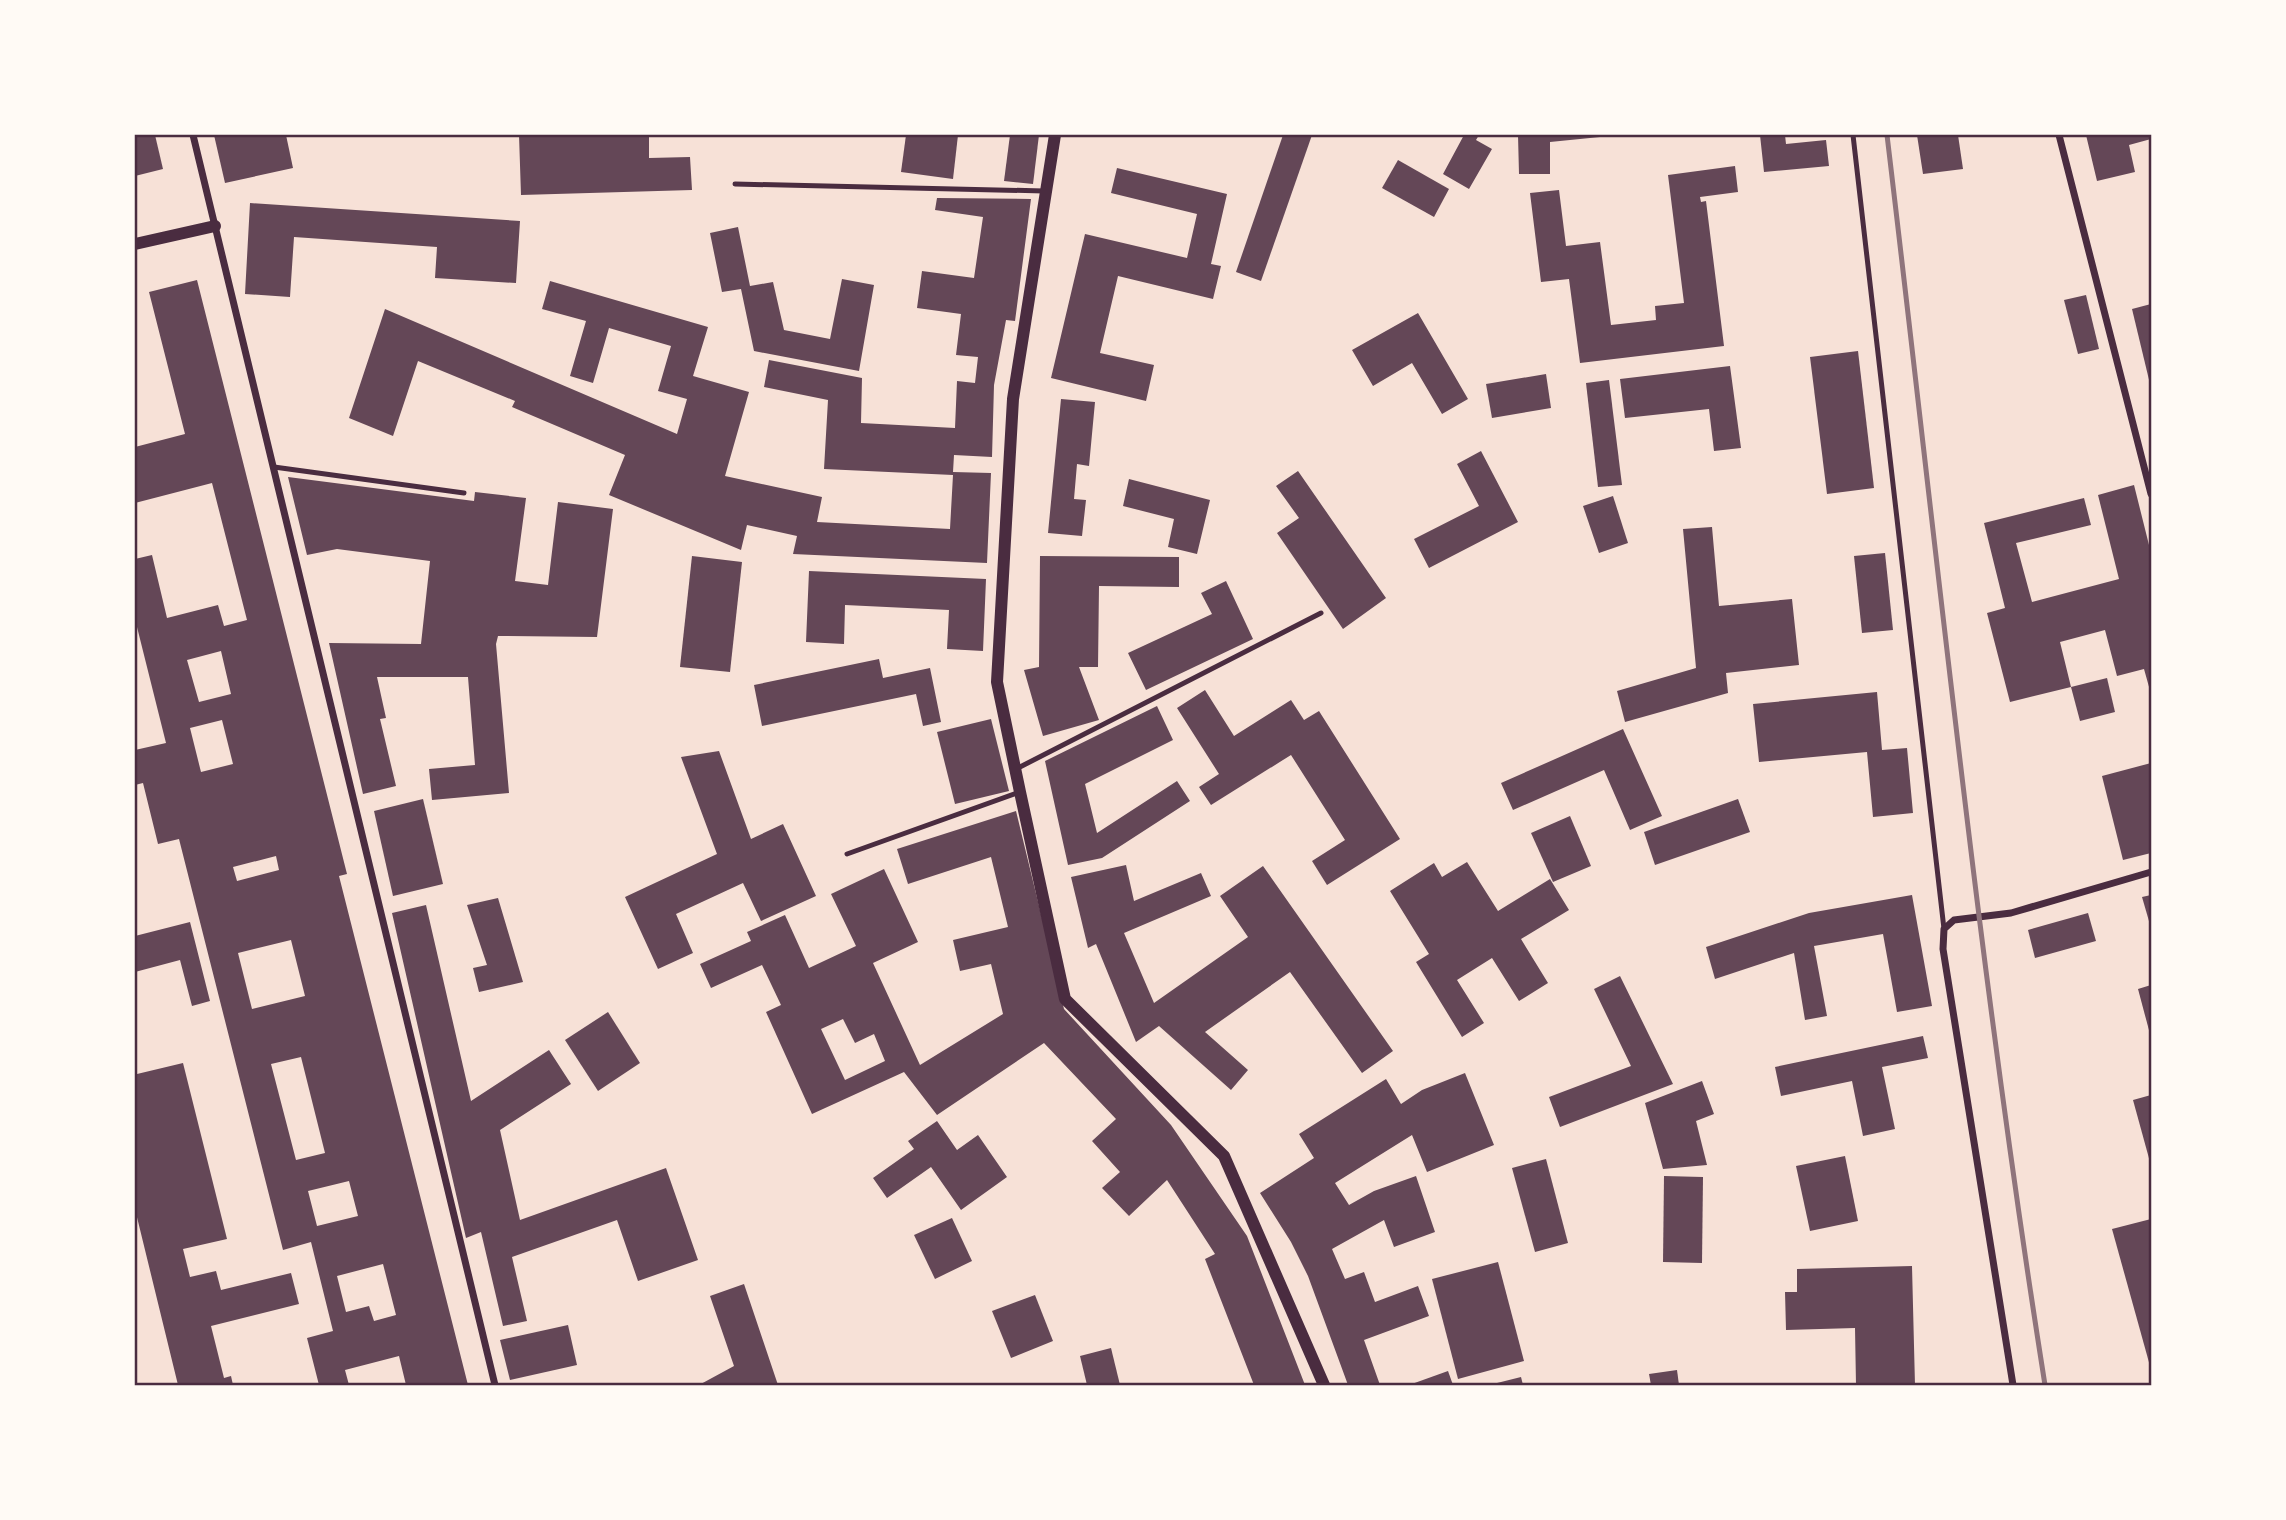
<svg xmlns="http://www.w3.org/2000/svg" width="2286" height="1520" viewBox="0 0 2286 1520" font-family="Literata,serif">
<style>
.building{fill:#644757;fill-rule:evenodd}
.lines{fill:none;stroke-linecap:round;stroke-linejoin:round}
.service{stroke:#4a2c40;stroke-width:5}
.minor{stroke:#4a2c40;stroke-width:7}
.tertiary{stroke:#4a2c40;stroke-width:12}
.rail{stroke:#8f747c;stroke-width:5}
.neatline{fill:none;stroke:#4a2c40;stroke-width:2.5}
</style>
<rect width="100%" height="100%" fill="#f7e1d7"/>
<!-- building -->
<g class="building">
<path d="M135,135H155L163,169L135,176Z"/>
<path d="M214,135H286L293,168L225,183Z"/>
<path d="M519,135H649V158L690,157L692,190L521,195Z"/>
<path d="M906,135H958L953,179L901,172Z"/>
<path d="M1010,135H1039L1033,184L1004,181Z"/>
<path d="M1283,135H1312L1261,281L1236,272Z"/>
<path d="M1464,135H1479L1476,140L1492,149L1469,189L1443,174Z"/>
<path d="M1518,135H1600V137L1550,142V174H1519Z"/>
<path d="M1760,135H1785L1786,144L1826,140L1829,166L1764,172Z"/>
<path d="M1917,135H1958L1963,169L1923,174Z"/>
<path d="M2086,135H2151V139L2129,145L2135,172L2097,181Z"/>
<path d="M1398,160L1449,189L1434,217L1382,188Z"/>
<path d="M1735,166L1738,192L1700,197L1701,202L1706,201L1724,346L1580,363L1569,279L1541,282L1530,193L1559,190L1566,246L1600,242L1611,325L1656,320L1655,306L1684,303L1668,175Z"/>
<path d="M1117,168L1227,194L1211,264L1221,266L1213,299L1118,276L1100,353L1154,365L1146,401L1051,378L1085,234L1187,258L1197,214L1111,193Z"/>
<path d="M937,198L1031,199L1015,321L1006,320L994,385L992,457L954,455L953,472L991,473L987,563L793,554L797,536L747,525L741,550L609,495L625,455L512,407L515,401L418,361L393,436L349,418L385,309L677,434L687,399L658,391L671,346L609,328L593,383L570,376L586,321L542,309L550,281L708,327L693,376L749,392L725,476L822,497L817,522L950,529L953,475L824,469L828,400L764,387L769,360L862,378L861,423L955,428L957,381L975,383L978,357L956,355L961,314L917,308L922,271L974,278L983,217L935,210Z"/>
<path d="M250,203L520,221L516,283L435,278L437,247L294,237L290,297L245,294Z"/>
<path d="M738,227L750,286L773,282L784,330L830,339L842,279L874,285L859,371L754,351L741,289L722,292L710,233Z"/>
<path d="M197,280L347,874L339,876L468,1385H406L399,1356L345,1370L349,1385H319L307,1338L333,1331L311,1242L283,1250L179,839L158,844L143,783L135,785V750L166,743L135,619V559L152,555L167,618L218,605L224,626L247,620L212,483L135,503V447L185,434L149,292ZM221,651L231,694L199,702L187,660ZM222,720L233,764L201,772L190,728ZM276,856L279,870L237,881L233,867ZM291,940L305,996L252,1009L238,953ZM301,1057L325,1153L296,1160L271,1064ZM349,1181L358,1216L317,1226L308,1191ZM383,1264L396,1315L374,1321L369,1306L346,1312L337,1276Z"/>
<path d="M2086,295L2099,349L2078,354L2064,300Z"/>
<path d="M2151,304V384H2150L2132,309Z"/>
<path d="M1418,313L1468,399L1442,414L1412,363L1373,386L1352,350Z"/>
<path d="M1858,351L1874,488L1827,494L1810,357Z"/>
<path d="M1730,366L1741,448L1714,451L1709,409L1625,418L1620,379Z"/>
<path d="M1546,374L1551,408L1492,418L1486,384Z"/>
<path d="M1609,380L1622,485L1598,487L1586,383Z"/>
<path d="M1061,399L1095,402L1089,466L1077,464L1074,499L1086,500L1082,536L1048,533Z"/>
<path d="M1481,451L1518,522L1429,568L1414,539L1479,506L1457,464Z"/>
<path d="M1298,471L1386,598L1343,629L1277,533L1299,518L1276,486Z"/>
<path d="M288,477L474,501L475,492L526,498L515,581L548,585L558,502L613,509L597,637L498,636L496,644L509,793L432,800L429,769L475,765L468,677H377L386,718L380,719L396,786L363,794L329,643L421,644L430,561L337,549L307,555Z"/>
<path d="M1129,479L1210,500L1197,554L1168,547L1174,519L1123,506Z"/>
<path d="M2134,485L2151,553V694L2144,669L2117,676L2105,630L2060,642L2071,687L2010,702L1987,613L2005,608L1984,523L2084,498L2091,525L2016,543L2032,602L2119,579L2098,495Z"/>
<path d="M1613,496L1628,543L1599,553L1583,506Z"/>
<path d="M1712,527L1719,606L1792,599L1799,665L1726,673L1728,693L1625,722L1617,691L1696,668L1683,529Z"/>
<path d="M1885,553L1893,630L1862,633L1854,556Z"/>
<path d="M692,556L742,562L730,672L680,667Z"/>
<path d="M1040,556L1179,557V587L1099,586L1098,667H1079L1099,720L1043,736L1024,670L1039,667Z"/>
<path d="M809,571L986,579L983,651L947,649L949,610L845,605L844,644L806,642Z"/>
<path d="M1226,581L1253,639L1146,690L1128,653L1212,614L1201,593Z"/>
<path d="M879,659L883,678L930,668L941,722L923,726L916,694L762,726L754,685Z"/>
<path d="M2107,678L2115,712L2080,721L2071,687Z"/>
<path d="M1205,690L1234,736L1291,700L1304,720L1319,711L1400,839L1327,885L1312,861L1345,840L1291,755L1211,805L1199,787L1219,774L1177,708Z"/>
<path d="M1877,692L1882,750L1907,748L1913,813L1873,817L1867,752L1759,762L1753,704Z"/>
<path d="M1157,706L1173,740L1085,784L1097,833L1177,781L1190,801L1102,858L1068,865L1045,761Z"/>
<path d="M991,719L1009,791L955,804L937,732Z"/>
<path d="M1623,729L1662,816L1630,830L1604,770L1513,810L1501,783Z"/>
<path d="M719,751L751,839L783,824L816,896L761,921L743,883L676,914L693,953L658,969L625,897L717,854L681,757Z"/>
<path d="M2151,763V853L2123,860L2102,776Z"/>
<path d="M423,799L443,884L393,896L374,811Z"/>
<path d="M1738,799L1750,832L1655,865L1644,832Z"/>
<path d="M1016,811L1064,1009L1171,1125L1247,1236L1305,1385H1254L1205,1259L1215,1254L1167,1180L1129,1216L1102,1188L1120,1172L1092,1141L1116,1119L1044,1043L937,1115L904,1072L812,1114L766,1012L781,1005L762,965L711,988L700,964L751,941L747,932L785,915L809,968L856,946L831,894L884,869L918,942L873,963L920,1065L1003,1014L991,964L960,971L953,940L1008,927L991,857L908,884L897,849ZM843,1019L855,1043L874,1034L885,1061L845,1080L821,1029Z"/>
<path d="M1570,816L1591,866L1553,882L1531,833Z"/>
<path d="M1467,862L1498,911L1550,879L1569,910L1521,939L1548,983L1519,1001L1492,958L1457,980L1484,1023L1462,1037L1416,962L1429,954L1390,891L1434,863L1442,877Z"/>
<path d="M1126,865L1134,901L1201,873L1211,896L1124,933L1154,1003L1248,937L1220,896L1263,866L1393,1051L1362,1073L1290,972L1205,1032L1248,1070L1231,1090L1159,1026L1136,1042L1096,944L1088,948L1071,877Z"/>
<path d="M1912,895L1932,1006L1897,1012L1883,934L1814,946L1827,1016L1805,1020L1794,953L1715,979L1706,947L1809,913Z"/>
<path d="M2151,895V928L2142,897Z"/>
<path d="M498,898L523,982L479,992L473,968L487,965L467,905Z"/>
<path d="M426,905L471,1101L549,1050L571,1084L500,1130L520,1220L666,1168L698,1260L638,1281L617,1220L512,1257L527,1321L503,1326L481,1232L466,1238L392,913Z"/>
<path d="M2088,913L2096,941L2035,958L2028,930Z"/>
<path d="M190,922L210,1001L192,1006L180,960L135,972V936Z"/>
<path d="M1620,976L1673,1084L1560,1127L1549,1097L1631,1066L1594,989Z"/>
<path d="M2151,985V1033L2150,1034L2138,989Z"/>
<path d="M608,1012L640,1063L598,1091L565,1040Z"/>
<path d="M1923,1036L1928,1058L1882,1067L1895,1129L1863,1136L1852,1081L1781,1096L1775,1067Z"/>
<path d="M183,1063L227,1239L183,1249L190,1277L216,1271L221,1290L291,1273L299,1304L211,1326L224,1378L231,1376L233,1385H178L135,1209V1068L137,1074Z"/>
<path d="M1465,1073L1494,1145L1427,1172L1412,1135L1335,1183L1349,1205L1374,1191L1416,1176L1435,1232L1394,1247L1384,1220L1332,1249L1345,1279L1364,1272L1375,1302L1418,1286L1429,1316L1364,1340L1380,1385H1348L1308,1276L1291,1242L1260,1193L1314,1158L1299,1134L1386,1079L1401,1104L1422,1090Z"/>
<path d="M1702,1081L1714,1114L1696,1121L1707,1165L1663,1169L1645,1103Z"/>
<path d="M2151,1095V1161L2150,1162L2133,1100Z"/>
<path d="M937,1121L957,1150L978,1135L1007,1177L961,1210L931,1167L887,1198L873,1178L914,1149L908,1141Z"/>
<path d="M1845,1156L1858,1221L1810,1231L1796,1166Z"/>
<path d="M1546,1159L1568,1243L1535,1252L1512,1168Z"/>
<path d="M1664,1176L1703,1177L1702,1263L1663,1262Z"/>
<path d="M952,1218L972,1261L935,1279L914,1235Z"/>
<path d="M2151,1219V1366H2150L2112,1229Z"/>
<path d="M1498,1262L1524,1361L1458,1379L1432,1279Z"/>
<path d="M1912,1266L1915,1385H1856L1855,1328L1786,1330L1785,1292H1797V1269Z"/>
<path d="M744,1284L778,1385H699L734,1366L710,1296Z"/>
<path d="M1035,1295L1053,1341L1011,1358L992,1311Z"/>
<path d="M568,1325L577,1365L510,1380L500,1340Z"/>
<path d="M1111,1348L1120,1385H1087L1080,1356Z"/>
<path d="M1677,1370L1679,1385H1651L1649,1374Z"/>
<path d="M1448,1371L1453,1385H1409Z"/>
<path d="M1521,1377L1523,1385H1493V1384Z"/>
</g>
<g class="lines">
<!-- service -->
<g class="service">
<path d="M1853,135L1944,929"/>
<path d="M735,184L1044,191"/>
<path d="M274,467L464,493"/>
<path d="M1016,769L1321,613"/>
<path d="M847,854L1020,792"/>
</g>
<!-- minor -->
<g class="minor">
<path d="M193,135L495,1385"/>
<path d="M2059,135L2151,494"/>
<path d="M2013,1385L1943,949L1944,929L1954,920L2011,913L2151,872"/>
</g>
<!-- tertiary -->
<g class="tertiary">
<path d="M1055,135L1013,399L997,682L1020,792L1065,999L1224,1156L1324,1385"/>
<path d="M135,244L215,226"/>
</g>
<!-- rail -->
<path class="rail" d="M1887,135C1937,552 1979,970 2045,1385"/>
</g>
<!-- border -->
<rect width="2286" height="1520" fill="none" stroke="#fffaf5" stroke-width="273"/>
<rect x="136" y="136" width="2014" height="1248" class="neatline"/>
</svg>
